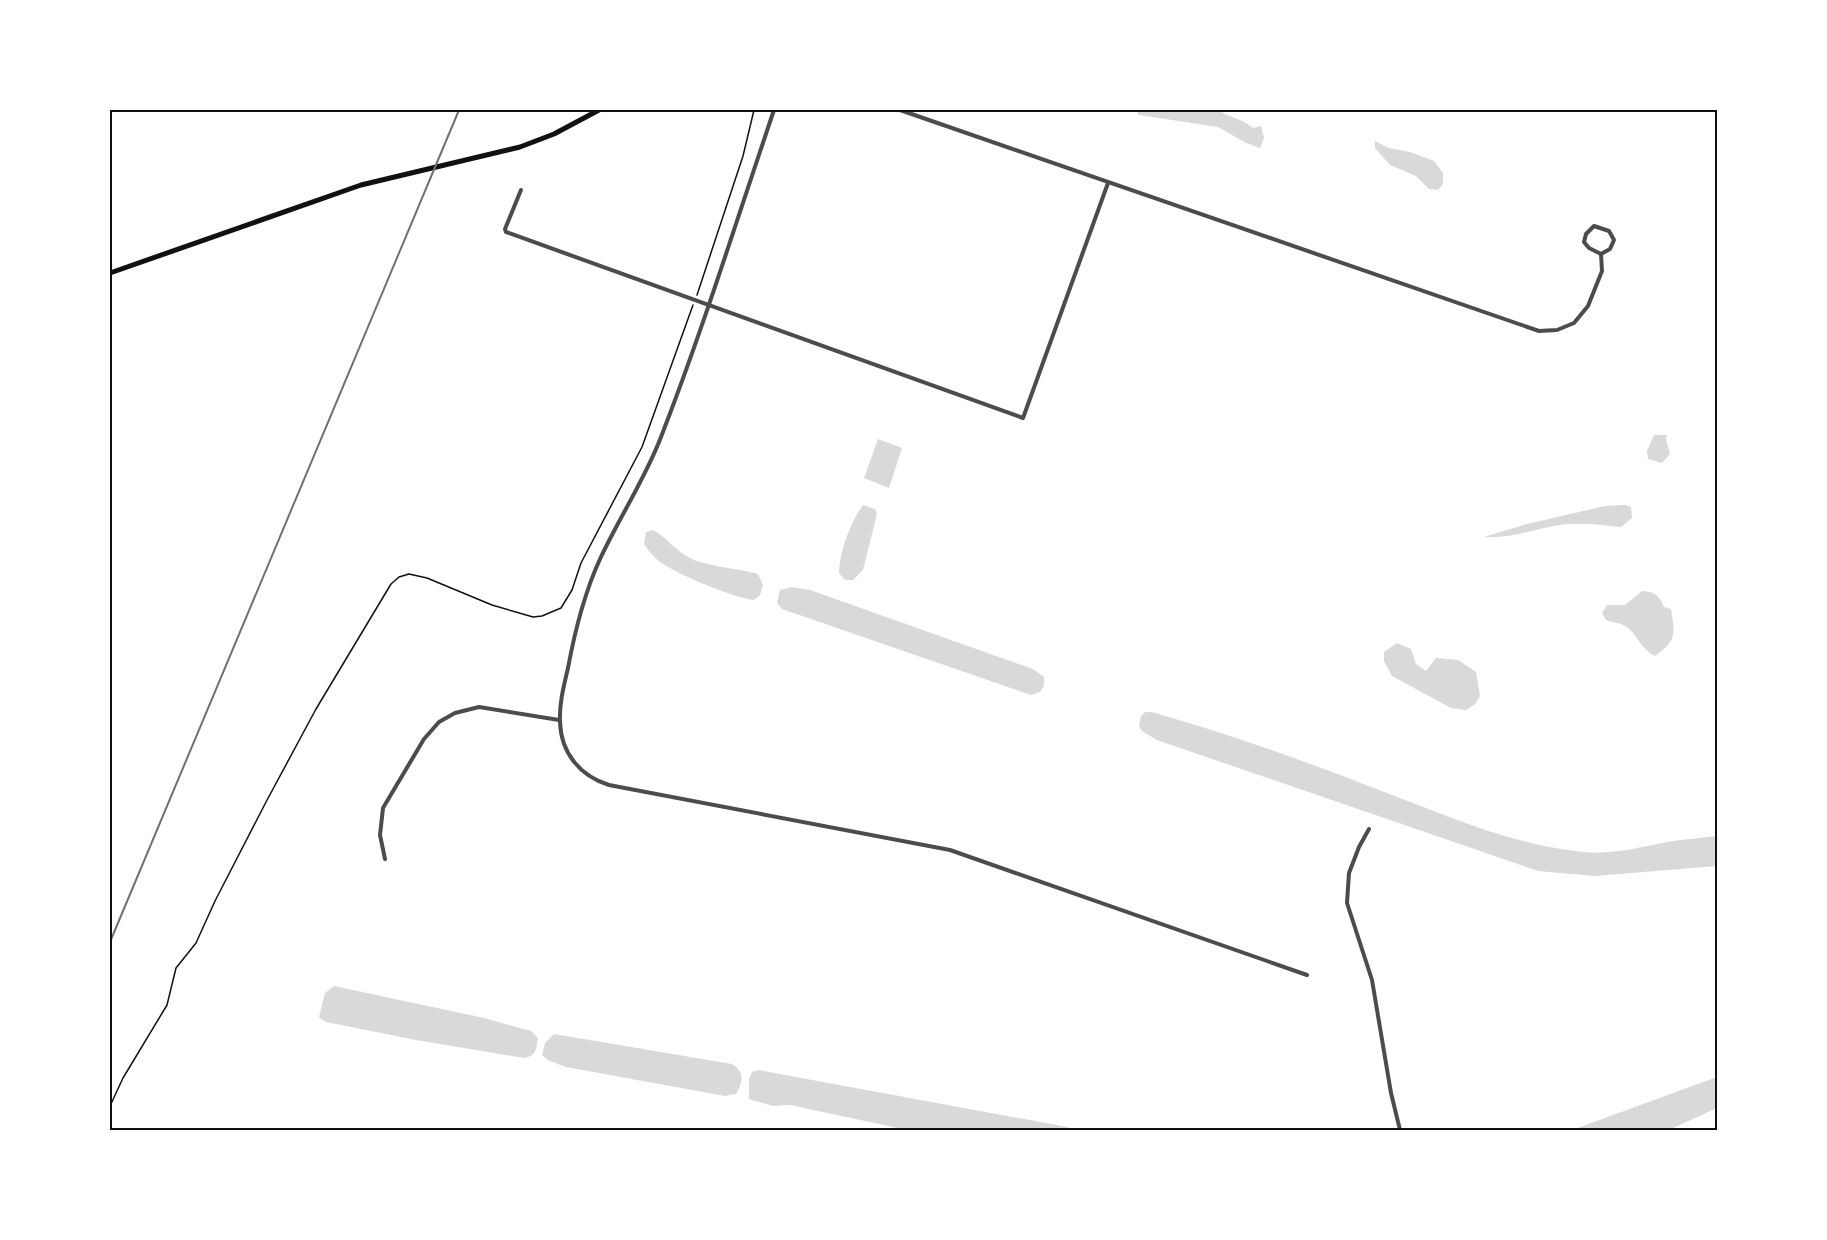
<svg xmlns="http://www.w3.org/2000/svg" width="1827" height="1240" viewBox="0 0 1827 1240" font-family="'Noto Serif',serif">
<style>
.water{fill:#d9d9d9}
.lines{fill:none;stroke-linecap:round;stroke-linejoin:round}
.path{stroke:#111;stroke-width:1.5}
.minor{stroke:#4c4c4c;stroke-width:4}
.secondary{stroke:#111;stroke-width:5}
.rail{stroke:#707070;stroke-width:2}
.neatline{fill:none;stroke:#111;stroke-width:2}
</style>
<rect width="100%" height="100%" fill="#fff"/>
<!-- water -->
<g class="water">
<path d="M1135,110H1217C1229,117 1241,118 1253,128L1261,126L1264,138L1260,148L1246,143L1218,127L1139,115Z"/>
<path d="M1375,141L1389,148L1410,152L1434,161L1443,173V184L1438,190L1429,189L1416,176L1390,165L1375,148Z"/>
<path d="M1654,435H1667L1666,439L1670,454L1662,463L1648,459L1647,451Z"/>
<path d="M878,439L902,448L889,488L864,478Z"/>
<path d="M863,505L875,509L877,514L863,570L853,580H845L839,573C839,553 851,521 863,505Z"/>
<path d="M1625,505L1631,507L1632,518L1621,527C1601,525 1580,522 1559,525C1534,529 1510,539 1484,537L1527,524L1605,506Z"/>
<path d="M653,530C668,538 676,552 692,559C707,566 740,569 758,574L763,585L760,595L754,600C731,597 679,575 660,562C654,557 648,550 644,544L646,532Z"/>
<path d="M791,587L810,590L1033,669L1044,677V686L1040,692L1031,695L782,609L777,603L780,590Z"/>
<path d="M1642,591C1655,592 1659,595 1664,607L1671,609C1675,635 1677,640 1655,656C1639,648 1637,632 1625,626C1620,623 1612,622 1606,620L1602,613L1607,605H1625Z"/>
<path d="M1397,643L1411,649L1416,664L1426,671L1436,658L1458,660L1476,672L1480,696L1475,704L1466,710L1451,708L1392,676L1384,661V652Z"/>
<path d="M1145,712H1152C1229,734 1305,761 1379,790C1446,815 1511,845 1583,852C1612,855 1640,847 1668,842C1684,839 1701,838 1717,836V866L1595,876L1538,871L1157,740L1142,731L1139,726L1141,716Z"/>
<path d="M334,986L484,1018L531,1031L538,1038C536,1050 536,1056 524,1058L416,1040L326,1022L319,1017L325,993Z"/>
<path d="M554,1034L732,1064C745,1072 743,1082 736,1094L725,1096L566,1067L548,1060L542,1055L545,1043Z"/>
<path d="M758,1070L1062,1126L1079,1130H907L790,1105L773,1106L749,1099V1079L752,1072Z"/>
<path d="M1717,1077V1108L1669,1130H1572Z"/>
</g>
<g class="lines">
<!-- path -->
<g class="path">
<path d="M697,295L743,156L754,110"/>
<path d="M110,1106L123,1078L167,1005L176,968L196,943L215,901L266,802L316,709L391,584L399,577L409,574L427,578L492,605L533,617L542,616L561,608L572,590L581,563L642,447L693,305"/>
</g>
<!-- minor -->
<g class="minor">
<path d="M774,110C737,219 703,329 661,437C645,479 619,518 600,559C584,594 575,630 568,668C564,685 559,704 560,722C561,753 580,776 609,785L950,850L1307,975"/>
<path d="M900,110L1539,331L1557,330L1574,323L1588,306L1602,271L1601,254"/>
<path d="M521,190L505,229L506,232L1023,418L1108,183"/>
<path d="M1594,226L1609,231L1614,240L1610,249L1601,254L1589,248L1584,242L1586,234Z"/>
<path d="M1369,829L1359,847L1349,873L1347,903L1372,980L1391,1093L1400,1130"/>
<path d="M385,859L380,835L383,808L424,739L439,722L455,713L479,707L559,720"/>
</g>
<!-- secondary -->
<path class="secondary" d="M110,273L361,185L520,147L554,134L599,110"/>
<!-- rail -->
<path class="rail" d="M110,942L459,110"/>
</g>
<!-- border -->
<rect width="1827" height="1240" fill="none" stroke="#ffffff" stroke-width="222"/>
<rect x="111" y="111" width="1605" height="1018" class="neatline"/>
</svg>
